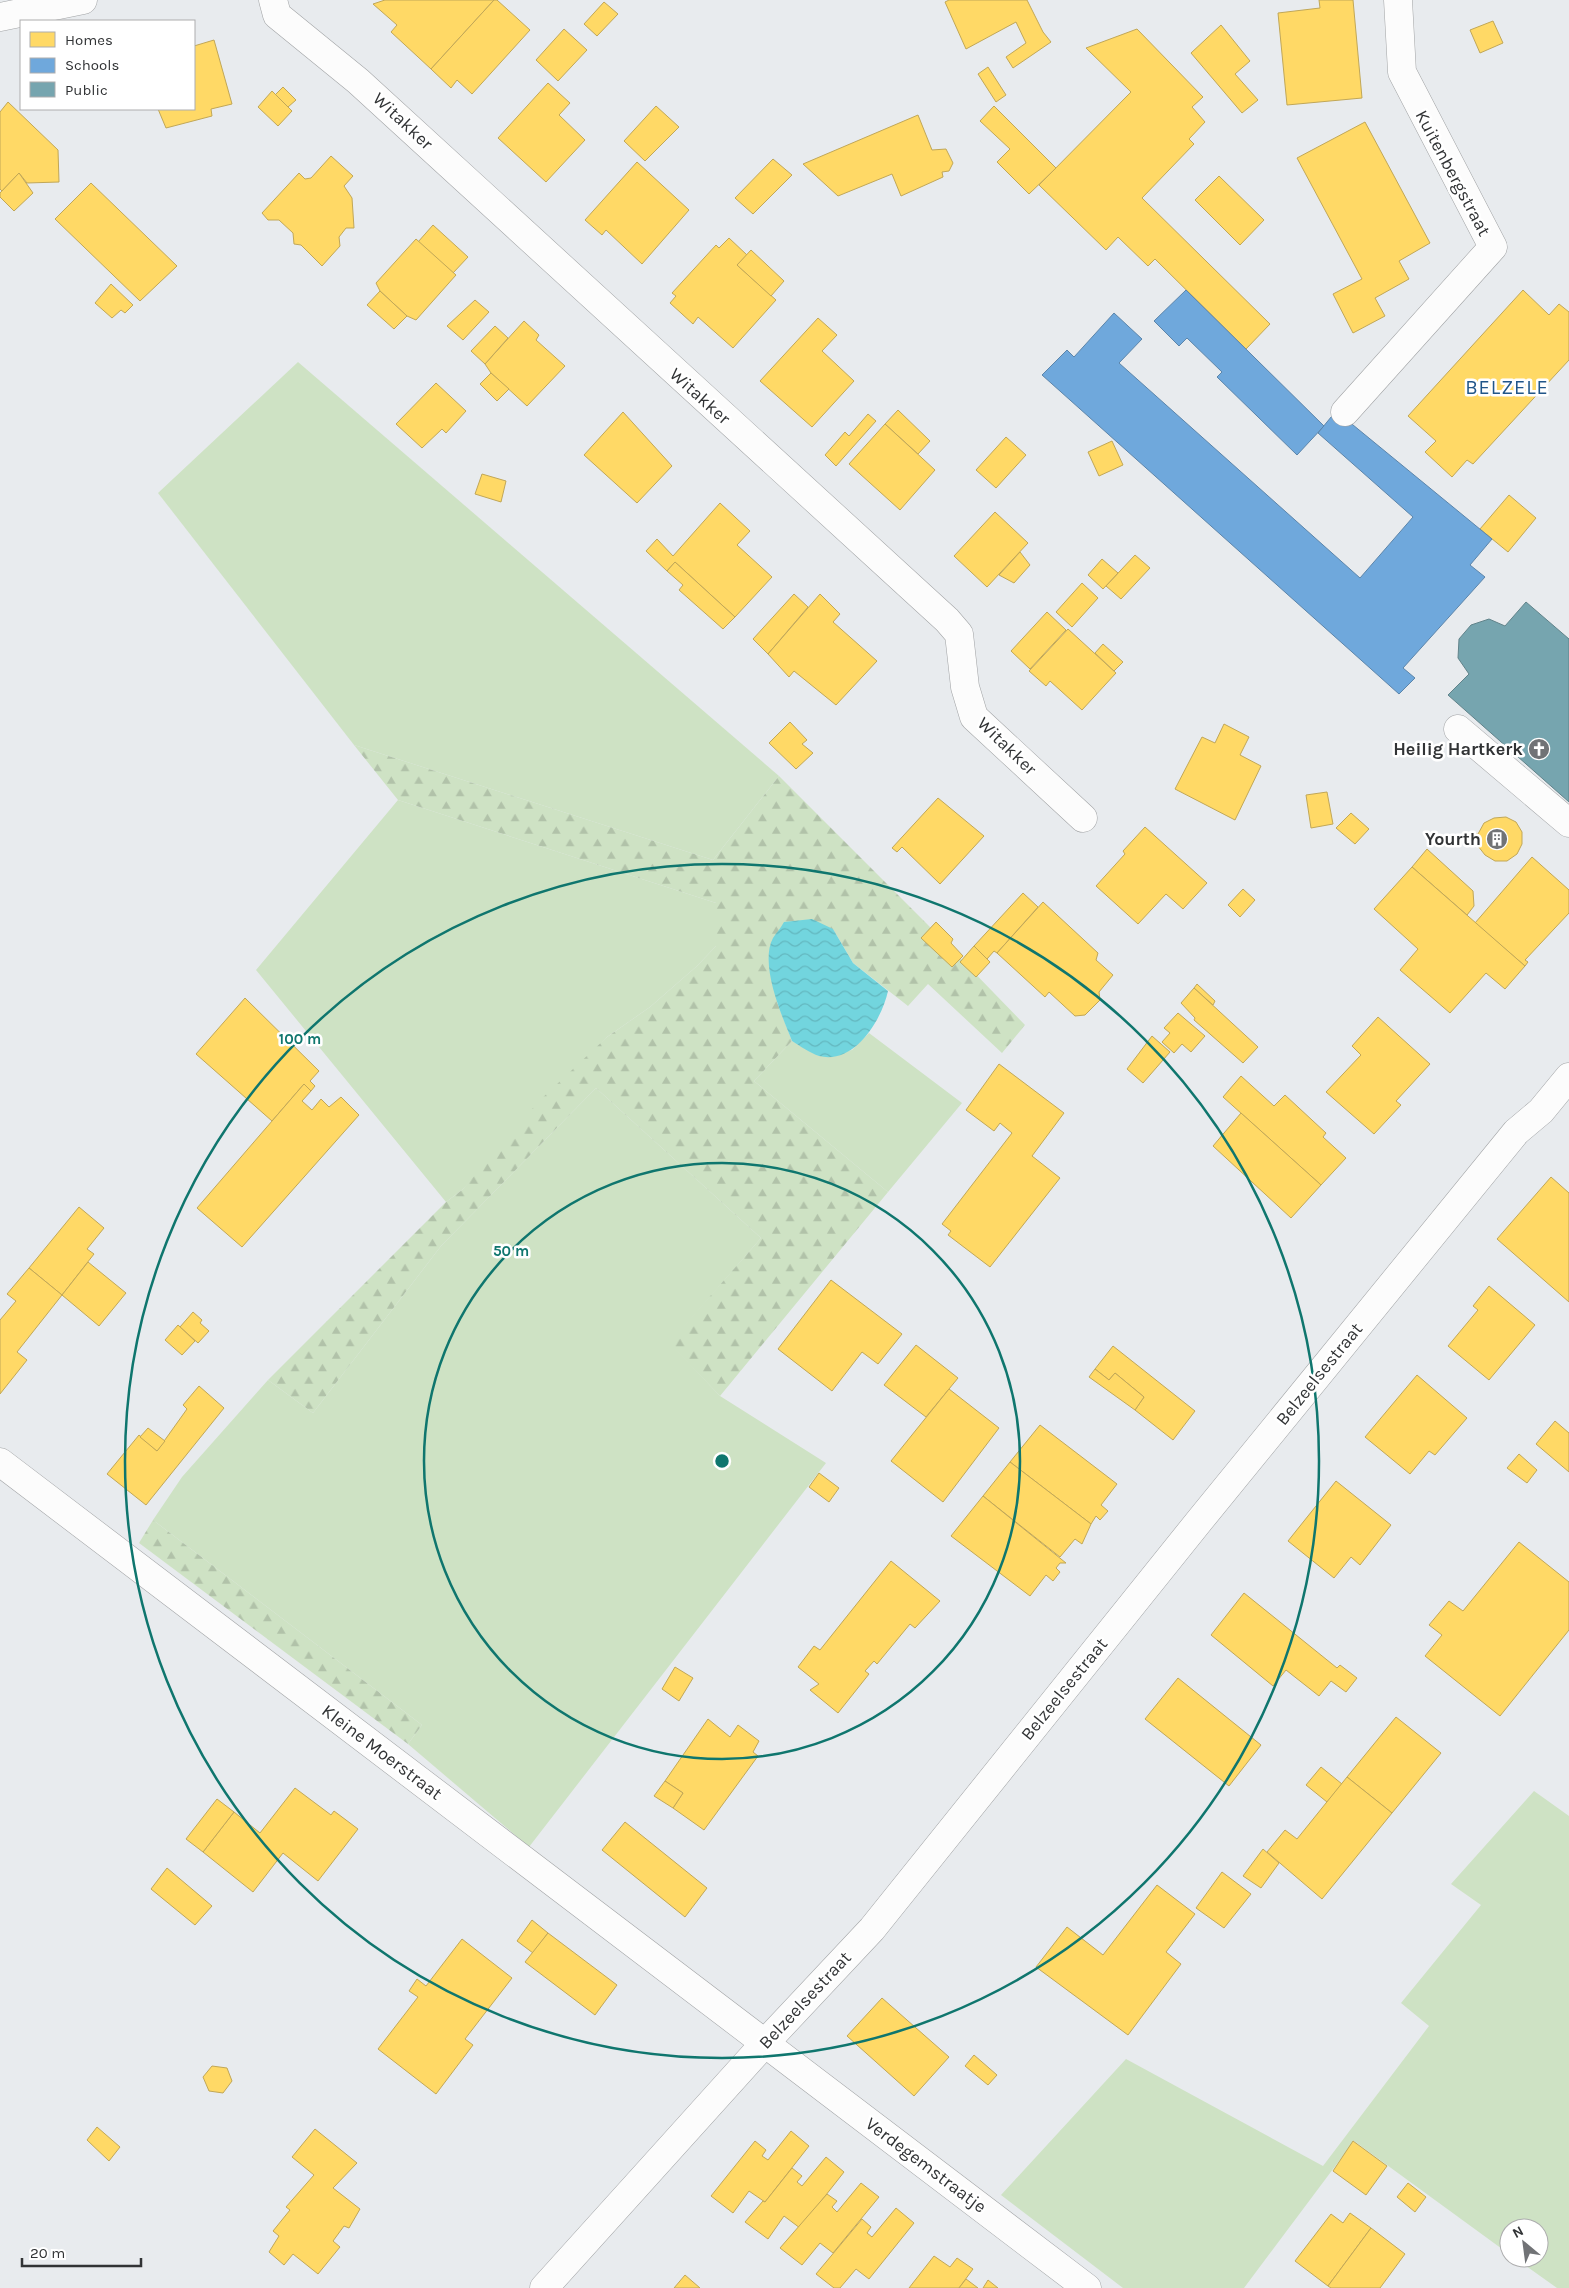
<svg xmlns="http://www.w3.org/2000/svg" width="1569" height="2288" viewBox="0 0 1569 2288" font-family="Karla,sans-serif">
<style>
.green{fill:#cee2c4}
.forest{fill:url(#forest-firs)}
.water{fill:url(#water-waves)}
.homes{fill:#ffd966;stroke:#c1a757}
.schools{fill:#6fa8dc;stroke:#5c85aa}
.public{fill:#76a5af;stroke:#61838a}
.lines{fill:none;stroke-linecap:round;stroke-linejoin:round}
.minor-casing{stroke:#a1a3a5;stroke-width:29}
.minor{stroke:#fcfcfc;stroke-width:28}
.ring{fill:none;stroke:#0f766e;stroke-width:2.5}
.labels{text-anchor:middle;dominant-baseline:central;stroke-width:5;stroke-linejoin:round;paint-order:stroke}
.street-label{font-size:18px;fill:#313335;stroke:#fff}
.poi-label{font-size:18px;font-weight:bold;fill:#313335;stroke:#fff;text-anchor:end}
.quarter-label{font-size:20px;letter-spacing:1px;fill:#215689;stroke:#fff}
.centre{fill:#0f766e;stroke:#fff;stroke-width:2.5}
.ring-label{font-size:15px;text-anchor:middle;font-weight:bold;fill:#0f766e;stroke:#fff;stroke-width:5;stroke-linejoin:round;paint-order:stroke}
</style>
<defs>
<pattern id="forest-firs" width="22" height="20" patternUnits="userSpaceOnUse" patternTransform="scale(1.25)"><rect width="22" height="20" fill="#cee2c4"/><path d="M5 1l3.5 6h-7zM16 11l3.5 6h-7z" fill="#b1c2a9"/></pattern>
<pattern id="water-waves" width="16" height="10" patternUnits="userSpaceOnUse" patternTransform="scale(1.25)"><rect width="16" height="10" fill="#72d5de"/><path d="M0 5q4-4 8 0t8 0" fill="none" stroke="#63b7bf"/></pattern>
</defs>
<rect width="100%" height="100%" fill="#e8ebee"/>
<!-- green -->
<g class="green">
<path d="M298,362L779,776L713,860L354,745L158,493Z"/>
<path d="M398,800L716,903V946L697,966L650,1007L607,1037L462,1190L446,1202L256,970Z"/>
<path d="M869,1033L962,1103L888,1192L754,1081L792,1041L819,1056L852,1050Z"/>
<path d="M596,1088L761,1238L670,1343L720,1396L826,1463L529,1847L408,1744L422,1725L153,1520L182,1477L268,1380L313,1413L441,1246Z"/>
<path d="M1534,1791L1569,1816V2288H1557L1515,2258H1539V2228H1509V2254L1354,2141L1244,2288H1123L1001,2195L1126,2059L1323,2166L1429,2026L1401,2003L1481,1905L1451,1884Z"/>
</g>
<!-- forest -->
<g class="forest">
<path d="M354,745L713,860L779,776L927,924L1025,1025L1002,1053L928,984L908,1006L853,963L833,929L777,1002L792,1041L754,1081L888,1192L720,1396L669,1343L761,1238L596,1088L441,1246L313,1413L268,1380L446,1202L462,1190L538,1102L607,1037L650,1007L697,966L716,946V903L398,800Z"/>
<path d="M153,1520L422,1725L408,1744L139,1543Z"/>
</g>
<!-- water -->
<path class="water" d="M812,919L833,929L853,963L888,991C882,1019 855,1065 819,1056C810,1053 800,1046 792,1041C782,1016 759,964 773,938C776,933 781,928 784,922Z"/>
<!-- homes -->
<g class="homes">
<path d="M385,0H494L431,69L391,32L397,25L373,4Z"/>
<path d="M494,0H497L530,30L472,94L457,80L451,88L431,69Z"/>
<path d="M949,0H1027L1043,32L1051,42L1013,68L1006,57L1026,43L1016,22L966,49L945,2Z"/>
<path d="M1319,0H1353L1362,98L1287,105L1278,13L1320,8Z"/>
<path d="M604,2L618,14L597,36L584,24Z"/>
<path d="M1493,21L1503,43L1480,53L1470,30Z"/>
<path d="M1221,25L1250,61L1235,74L1258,100L1242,113L1191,53Z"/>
<path d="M564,29L587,50L558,81L536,60Z"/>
<path d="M1137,29L1203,97L1192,107L1205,122L1189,139L1194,144L1142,198L1270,324L1246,349L1155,259L1148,266L1118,237L1106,250L1039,185L1131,92L1086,48Z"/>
<path d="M214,40L232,104L211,109L212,116L166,128L158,109H194V46Z"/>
<path d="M988,67L1006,95L996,102L978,74Z"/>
<path d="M548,83L570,103L559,115L585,140L546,182L498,138Z"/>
<path d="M283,87L296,100L288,107L275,95Z"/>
<path d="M272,91L292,111L278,126L258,107Z"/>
<path d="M8,102L58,150L59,182L27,183L19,173L2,191L0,189V112Z"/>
<path d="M656,106L679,127L645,161L624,141Z"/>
<path d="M994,106L1056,168L1029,194L997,162L1010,149L980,121Z"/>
<path d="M918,115L932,150L946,149L953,163L949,171L942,172L943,177L901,196L892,174L838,196L803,164Z"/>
<path d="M1365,122L1430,243L1399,261L1409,279L1375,298L1385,316L1353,333L1333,294L1362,279L1297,158Z"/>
<path d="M331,156L353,176L344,186L352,198L354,228H346L339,237L340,246L322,266L301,245L294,244L293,233L279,220H268L262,213L299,173L305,179L311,178Z"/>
<path d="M773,159L792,175L753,214L735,198Z"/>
<path d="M637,162L689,210L642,264L606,230L602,235L585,220Z"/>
<path d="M19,173L33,193L14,211L0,197V193Z"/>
<path d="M1219,176L1264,220L1240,245L1195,200Z"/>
<path d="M91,183L177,266L140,301L55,219Z"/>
<path d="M433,225L468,257L453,273L418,242Z"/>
<path d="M729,238L747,255L737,265L776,300L733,348L698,317L693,324L670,303L676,296L672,293L716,245L719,248Z"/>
<path d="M416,239L456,275L416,320L407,316L380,291L376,283Z"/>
<path d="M751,250L784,281L771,296L737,265Z"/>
<path d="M111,284L133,305L125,313L121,310L112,318L95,303Z"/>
<path d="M1523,290L1549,315L1559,304L1569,312V360L1473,464L1467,460L1452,477L1425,452L1436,441L1408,416Z"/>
<path d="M380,291L407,316L394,329L367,305Z"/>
<path d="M475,300L489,312L463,340L447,326Z"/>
<path d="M818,318L837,335L822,351L854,381L812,427L760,381Z"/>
<path d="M524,321L539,335L536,340L565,366L527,406L491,373L485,364Z"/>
<path d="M495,326L508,338L485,364L471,351Z"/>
<path d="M491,373L509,389L497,401L480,384Z"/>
<path d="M436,383L466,411L446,433L442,429L422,448L396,424Z"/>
<path d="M898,410L930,441L918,454L885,424Z"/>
<path d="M623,412L672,466L637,503L584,455Z"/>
<path d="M868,414L876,421L836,466L825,455L845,432L849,436Z"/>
<path d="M885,424L935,470L900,510L849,464Z"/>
<path d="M1006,437L1026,455L996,488L976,470Z"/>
<path d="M1112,441L1123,465L1099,476L1088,452Z"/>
<path d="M482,474L506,481L501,502L475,494Z"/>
<path d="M1509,495L1536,518L1508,552L1480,529Z"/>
<path d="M720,503L750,531L737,545L772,577L735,617L675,562L667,571L646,551L657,539L673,556Z"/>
<path d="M995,512L1028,543L987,587L954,556Z"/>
<path d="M1020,552L1030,565L1014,583L999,575Z"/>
<path d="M1135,555L1150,568L1121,599L1106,586Z"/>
<path d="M1102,559L1118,573L1103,589L1088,575Z"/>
<path d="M675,562L735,617L723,629L679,590L683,585L667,571Z"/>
<path d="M1082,583L1098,598L1072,627L1056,612Z"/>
<path d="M794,594L808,607L768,654L753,639Z"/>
<path d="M820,594L840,614L833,622L877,661L836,705L794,671L789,677L768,654Z"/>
<path d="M1047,612L1066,630L1030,669L1011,651Z"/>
<path d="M1068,629L1116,673L1082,710L1050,681L1046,686L1029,671Z"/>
<path d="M1103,644L1123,662L1114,671L1095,653Z"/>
<path d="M790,722L807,740L802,744L813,753L796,769L769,743Z"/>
<path d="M1224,724L1249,737L1240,755L1261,766L1235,820L1175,789L1202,737L1215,743Z"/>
<path d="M1327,792L1333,824L1311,828L1306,795Z"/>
<path d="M938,798L984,836L940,884L902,847L897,852L892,848Z"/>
<path d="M1351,813L1369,829L1355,844L1336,828Z"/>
<path d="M1506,817L1516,822L1522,832V844L1517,854L1507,861H1495L1485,855L1478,846H1473L1472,834H1478L1484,823L1494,818Z"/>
<path d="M1145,827L1207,883L1183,909L1166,894L1138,924L1096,886L1125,854L1123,851Z"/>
<path d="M1427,849L1473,891L1474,906L1467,915L1412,867Z"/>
<path d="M1532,857L1569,890V913L1525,960L1528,962L1525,966L1475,923Z"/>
<path d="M1412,867L1525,966L1505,989L1486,973L1450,1013L1400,970L1418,949L1374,909Z"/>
<path d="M1243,889L1255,900L1240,917L1228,905Z"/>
<path d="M1023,893L1038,907L997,953L994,951L987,959L974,946Z"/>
<path d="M1043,902L1098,953L1096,960L1113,975L1099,992L1100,1000L1085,1015L1075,1016L1049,992L1045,997L997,953Z"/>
<path d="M936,922L953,939L951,943L963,956L952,967L921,938Z"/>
<path d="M974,946L990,962L976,977L960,962Z"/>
<path d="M1197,984L1215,1001L1213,1005L1194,988Z"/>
<path d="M1194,988L1258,1047L1243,1063L1194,1020L1195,1018L1181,1003Z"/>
<path d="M245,998L319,1071L310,1081L315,1086L311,1091L304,1084L272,1121L196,1054Z"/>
<path d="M1178,1013L1205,1036L1191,1052L1182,1044L1174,1053L1162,1042L1170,1033L1164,1028Z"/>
<path d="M1378,1017L1430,1064L1396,1101L1401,1105L1374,1134L1326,1092L1361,1055L1352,1046Z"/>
<path d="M1152,1036L1170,1052L1143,1083L1127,1069Z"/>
<path d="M999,1064L1064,1113L1032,1156L1060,1178L990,1267L948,1235L951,1231L942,1224L1012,1133L1000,1123L994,1131L966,1110Z"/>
<path d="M1241,1076L1274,1106L1285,1095L1326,1133L1323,1137L1346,1158L1321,1185L1223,1097Z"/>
<path d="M304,1084L311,1091L302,1101L312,1110L321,1099L329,1107L341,1097L359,1115L242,1247L197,1208Z"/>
<path d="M1241,1113L1321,1185L1291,1218L1213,1146Z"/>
<path d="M1551,1177L1569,1193V1302L1497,1239Z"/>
<path d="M79,1207L104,1228L87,1249L94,1254L62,1295L29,1268Z"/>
<path d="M88,1262L126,1293L99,1326L62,1295Z"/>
<path d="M29,1268L62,1295L17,1352L27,1360L0,1394V1320L16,1301L7,1294Z"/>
<path d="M831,1280L902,1334L878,1364L862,1352L832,1391L778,1349Z"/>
<path d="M1489,1286L1535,1325L1489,1380L1448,1346L1478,1310L1473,1306Z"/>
<path d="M193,1312L202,1320L200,1323L209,1331L198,1343L180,1327Z"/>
<path d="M178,1325L195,1341L182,1355L165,1340Z"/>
<path d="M916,1345L958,1378L926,1417L884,1385Z"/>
<path d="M1113,1346L1195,1411L1173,1440L1135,1410L1144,1397L1115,1373L1109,1380L1095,1369Z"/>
<path d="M1095,1369L1109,1380L1115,1373L1144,1397L1135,1410L1089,1377Z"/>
<path d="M1417,1375L1467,1418L1435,1455L1429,1451L1410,1474L1365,1437Z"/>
<path d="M199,1386L224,1408L146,1505L107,1474L139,1435L157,1451L187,1409L183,1405Z"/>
<path d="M949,1389L999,1428L943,1502L891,1461Z"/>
<path d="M1555,1421L1569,1433V1472L1536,1444Z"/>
<path d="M1040,1425L1117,1484L1101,1505L1108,1511L1100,1520L1096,1516L1091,1524L1010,1462Z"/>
<path d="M148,1428L165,1441L157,1451L140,1437Z"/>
<path d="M1519,1454L1537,1470L1527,1483L1507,1468Z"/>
<path d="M1010,1462L1091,1524L1082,1544L1075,1539L1060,1557L983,1496Z"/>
<path d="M819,1473L839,1488L829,1502L809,1487Z"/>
<path d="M1336,1481L1391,1525L1360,1565L1351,1557L1334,1578L1288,1541Z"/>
<path d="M983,1496L1066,1563H1060L1056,1568L1060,1572L1053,1581L1046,1575L1030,1596L951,1536Z"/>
<path d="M1519,1542L1569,1582V1630L1500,1716L1425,1656L1442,1635L1429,1625L1449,1601L1463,1611Z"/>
<path d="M891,1561L940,1601L915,1628L910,1624L877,1664L874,1661L865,1671L869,1674L838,1713L810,1690L819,1684L798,1667L814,1646L820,1650Z"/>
<path d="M1244,1593L1337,1668L1340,1665L1357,1678L1346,1692L1331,1681L1319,1696L1286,1670L1273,1686L1211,1635Z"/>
<path d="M675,1667L693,1678L679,1701L662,1689Z"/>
<path d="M1178,1678L1261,1745L1229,1786L1145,1719Z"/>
<path d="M1396,1717L1441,1753L1392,1813L1347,1777Z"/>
<path d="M708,1719L730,1737L738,1725L759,1741L753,1752L758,1756L704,1830L673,1808L683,1793L665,1781Z"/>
<path d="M1321,1767L1342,1784L1327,1802L1306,1785Z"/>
<path d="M1347,1777L1392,1813L1322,1899L1267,1852L1285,1830L1297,1839Z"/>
<path d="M665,1781L683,1793L673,1808L654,1796Z"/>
<path d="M295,1788L331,1815L334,1811L358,1829L318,1881L283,1853L253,1892L203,1852L234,1812L260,1833Z"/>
<path d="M217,1799L234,1812L203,1852L186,1839Z"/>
<path d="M625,1822L707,1888L685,1917L602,1850Z"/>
<path d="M1263,1849L1279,1863L1261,1888L1243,1876Z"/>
<path d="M167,1868L212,1906L195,1925L151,1889Z"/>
<path d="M1222,1872L1251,1894L1224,1928L1196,1908Z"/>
<path d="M1157,1885L1195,1914L1166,1952L1181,1964L1128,2035L1036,1967L1067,1927L1103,1955Z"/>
<path d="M532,1920L548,1933L533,1953L517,1941Z"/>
<path d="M548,1933L617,1985L595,2015L525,1962Z"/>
<path d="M462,1939L512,1978L465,2039L473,2045L436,2094L378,2049L418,1997L409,1991L417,1979L426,1986Z"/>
<path d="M882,1998L949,2057L914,2096L847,2036Z"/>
<path d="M974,2055L997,2075L988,2085L965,2066Z"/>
<path d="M212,2066L227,2068L232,2081L223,2093L209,2091L203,2077Z"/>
<path d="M97,2127L120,2147L109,2161L87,2140Z"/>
<path d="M315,2129L357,2163L333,2188L360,2209L349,2228L344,2226L333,2241L340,2247L318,2274L293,2254L284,2265L269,2252L279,2236L273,2231L290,2210L286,2207L314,2175L292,2157Z"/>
<path d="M791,2131L809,2146L765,2202L749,2191L733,2213L711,2196L755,2141L766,2150L762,2156L768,2160Z"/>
<path d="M1353,2141L1387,2166L1366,2195L1333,2171Z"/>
<path d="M826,2157L844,2172L800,2228L784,2216L768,2239L745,2222L763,2201L765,2202L792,2168L802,2176L797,2182L802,2186Z"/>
<path d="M861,2183L879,2197L833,2253L820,2243L802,2265L780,2248L827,2194L837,2201L832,2207L837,2212Z"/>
<path d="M1408,2183L1426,2197L1415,2212L1397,2197Z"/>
<path d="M896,2208L914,2223L869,2279L856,2269L840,2288H834L816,2274L862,2219L871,2227L867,2233L872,2237Z"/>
<path d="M1350,2213L1371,2228L1328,2286L1295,2261L1331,2214L1343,2223Z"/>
<path d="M1371,2228L1405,2254L1380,2288H1331L1328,2286Z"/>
<path d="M934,2256L950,2267L957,2258L973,2269L959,2288H909Z"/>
<path d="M685,2275L700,2288H674Z"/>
<path d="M966,2279L978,2288H959Z"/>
<path d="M988,2280L998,2288H983Z"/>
</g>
<!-- schools -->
<g class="schools">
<path d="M1186,290L1324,426L1297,455L1217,377L1222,372L1187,338L1179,346L1154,321Z"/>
<path d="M1114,313L1142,339L1119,363L1360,578L1413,517L1318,433L1336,411L1492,539L1470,565L1485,577L1403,668L1415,678L1399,694L1042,375L1067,350L1074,357Z"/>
</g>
<!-- public -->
<path class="public" d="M1526,602L1569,639V802L1448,695L1469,674L1458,658L1459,639L1471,625L1489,619L1505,626Z"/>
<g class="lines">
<!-- minor casing -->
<g class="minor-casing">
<g id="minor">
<path d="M273,0L277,15L358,81L947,620L959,634L965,687L974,717L1083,818"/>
<path d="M0,17L83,0"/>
<path d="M1345,412L1493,247L1402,72L1398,0"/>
<path d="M1458,729L1569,823"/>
<path d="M0,1462L1087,2288"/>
<path d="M544,2288L765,2043L872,1929L1200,1520L1516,1132L1541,1111L1569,1077"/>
</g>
</g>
<!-- minor -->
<use href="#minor" class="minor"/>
</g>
<!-- distance rings -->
<g class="ring">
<circle cx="722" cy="1461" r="298"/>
<circle cx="722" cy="1461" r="597"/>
</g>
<!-- icons -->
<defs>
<g id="church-disc" transform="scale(1.125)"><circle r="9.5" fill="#717376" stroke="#fff"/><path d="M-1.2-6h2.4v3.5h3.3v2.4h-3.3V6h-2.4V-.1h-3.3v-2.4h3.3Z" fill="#fff"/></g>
<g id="building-disc" transform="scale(1.125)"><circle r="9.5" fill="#717376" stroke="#fff"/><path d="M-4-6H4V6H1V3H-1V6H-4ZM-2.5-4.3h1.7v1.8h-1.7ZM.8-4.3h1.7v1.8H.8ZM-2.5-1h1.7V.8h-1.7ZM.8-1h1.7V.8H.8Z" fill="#fff"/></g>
</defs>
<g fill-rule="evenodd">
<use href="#church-disc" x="1539" y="749"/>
<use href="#building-disc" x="1497" y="839"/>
</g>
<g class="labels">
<!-- street labels -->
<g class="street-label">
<text transform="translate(403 121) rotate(43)">Witakker</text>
<text transform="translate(1453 173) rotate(62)">Kuitenbergstraat</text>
<text transform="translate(700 396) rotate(42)">Witakker</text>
<text transform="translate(1007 746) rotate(44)">Witakker</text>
<text transform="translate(1319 1374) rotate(-51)">Belzeelsestraat</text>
<text transform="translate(1064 1689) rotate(-51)">Belzeelsestraat</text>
<text transform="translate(382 1752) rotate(37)">Kleine Moerstraat</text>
<text transform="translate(805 2000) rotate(-47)">Belzeelsestraat</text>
<text transform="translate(926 2165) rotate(37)">Verdegemstraatje</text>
</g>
<!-- poi labels -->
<g class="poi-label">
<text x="1523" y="749">Heilig Hartkerk</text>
<text x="1481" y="839">Yourth</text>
</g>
<!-- quarter labels -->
<g class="quarter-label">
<text x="1507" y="387">BELZELE</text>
</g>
</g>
<circle cx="722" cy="1461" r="8" class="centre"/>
<g class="ring-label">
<text x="300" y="1044">100 m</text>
<text x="511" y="1256">50 m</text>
</g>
<!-- legend -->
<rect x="20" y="20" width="175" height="90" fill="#ffffff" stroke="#adadae"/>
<rect x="30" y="32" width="25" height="15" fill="#ffd966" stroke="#adadae"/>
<text x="65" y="45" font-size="15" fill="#313335">Homes</text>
<rect x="30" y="58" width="25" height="15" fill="#6fa8dc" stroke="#adadae"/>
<text x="65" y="70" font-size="15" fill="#313335">Schools</text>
<rect x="30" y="82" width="25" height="15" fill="#76a5af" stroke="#adadae"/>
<text x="65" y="95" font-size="15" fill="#313335">Public</text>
<!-- north arrow -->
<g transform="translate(1524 2243) rotate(331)"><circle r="24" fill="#ffffff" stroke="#adadae"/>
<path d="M0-4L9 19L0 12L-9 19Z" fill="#717376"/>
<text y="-8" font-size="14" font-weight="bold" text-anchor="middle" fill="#313335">N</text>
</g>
<!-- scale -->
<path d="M22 2258v8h119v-8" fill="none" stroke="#313335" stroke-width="2.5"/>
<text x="30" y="2258" font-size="15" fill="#313335" stroke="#ffffff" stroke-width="4" paint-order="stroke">20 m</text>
</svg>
